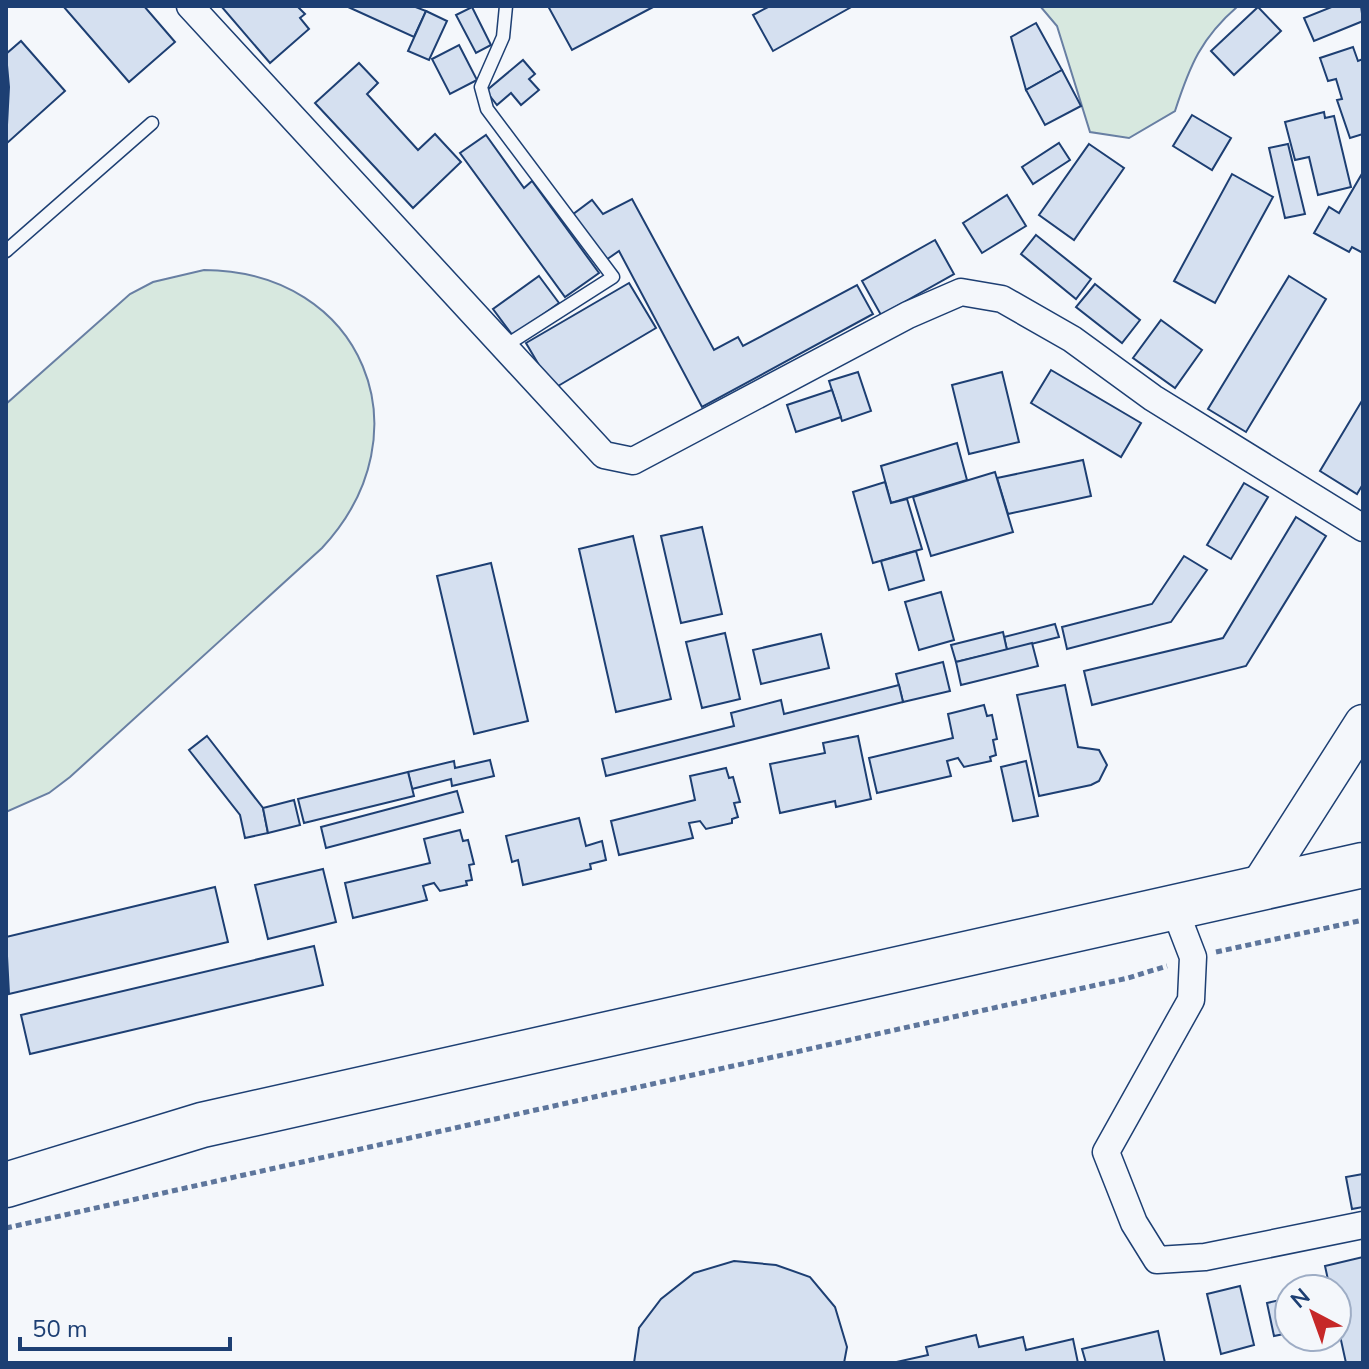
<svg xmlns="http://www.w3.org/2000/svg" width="1369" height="1369" viewBox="0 0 1369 1369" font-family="'Nunito Sans',sans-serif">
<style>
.green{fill:#d7e8df;stroke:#687fa3;stroke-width:2}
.building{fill:#d5e0f0;stroke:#1d3f73;stroke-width:2}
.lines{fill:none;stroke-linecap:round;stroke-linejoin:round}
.lane-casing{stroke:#1d3f73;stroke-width:15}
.street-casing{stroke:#1d3f73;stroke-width:29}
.secondary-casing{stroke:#1d3f73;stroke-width:39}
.highway-casing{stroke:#1d3f73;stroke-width:47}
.path{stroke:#5e769c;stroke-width:5;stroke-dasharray:6 4;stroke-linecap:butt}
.lane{stroke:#f4f7fb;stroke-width:12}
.street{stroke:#f4f7fb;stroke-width:26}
.secondary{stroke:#f4f7fb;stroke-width:36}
.highway{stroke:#f4f7fb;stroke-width:44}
</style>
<rect width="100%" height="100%" fill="#f4f7fb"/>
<!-- green -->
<g class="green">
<path d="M1040,6H1238C1201,38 1190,65 1175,111L1129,138L1090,132L1057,26Z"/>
<path d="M204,270C363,271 429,433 322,548L70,777L49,793L6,812V404L130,294L153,282Z"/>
</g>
<!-- building -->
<g class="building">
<path d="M63,6H144L175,42L129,82Z"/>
<path d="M221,6H297L305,14L300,18L309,29L270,63Z"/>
<path d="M346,6H413L426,11L414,37Z"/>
<path d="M548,6H655L572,50Z"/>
<path d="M770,6H853L773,51L753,15Z"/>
<path d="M1334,6H1361L1363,21L1314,41L1304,18Z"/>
<path d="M472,7L491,45L476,53L456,15Z"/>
<path d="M1258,7L1281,31L1234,75L1211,51Z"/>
<path d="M426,11L447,21L429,60L408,51Z"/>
<path d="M1036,23L1062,70L1026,90L1011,37Z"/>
<path d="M21,41L65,91L6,144L9,87L6,54Z"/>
<path d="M459,45L477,80L450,94L432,59Z"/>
<path d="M1353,47L1358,61L1363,59V134L1350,138L1337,100L1342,99L1336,79L1328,81L1320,58Z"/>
<path d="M523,60L535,74L529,79L539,90L521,105L511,93L497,105L486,91Z"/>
<path d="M359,63L378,83L367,94L418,150L435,134L461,162L413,208L315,103Z"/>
<path d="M1062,70L1081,106L1045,125L1026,90Z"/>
<path d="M1324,112L1325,118L1334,116L1351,187L1318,195L1309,157L1295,160L1285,122Z"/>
<path d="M1192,115L1231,138L1212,170L1173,146Z"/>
<path d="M486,135L524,188L532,181L599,273L565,297L460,153Z"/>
<path d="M1059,143L1070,160L1033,184L1022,167Z"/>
<path d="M1089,144L1124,168L1074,240L1039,215Z"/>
<path d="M1288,144L1305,214L1285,218L1269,148Z"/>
<path d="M1363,172V253L1352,247L1349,252L1314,233L1329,207L1339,213Z"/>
<path d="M1232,174L1273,197L1215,303L1174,281Z"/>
<path d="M1007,195L1026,226L982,253L963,223Z"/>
<path d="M632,199L714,350L738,337L743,346L857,285L873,314L702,407L619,251L606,260L572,215L592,200L603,214Z"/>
<path d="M1036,235L1091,279L1076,299L1021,254Z"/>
<path d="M935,240L954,274L881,315L862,281Z"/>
<path d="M539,276L559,303L513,336L493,309Z"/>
<path d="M1289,276L1326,299L1246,432L1208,409Z"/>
<path d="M629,283L656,328L553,389L526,343Z"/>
<path d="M1095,284L1140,320L1122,343L1076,307Z"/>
<path d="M1161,320L1202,350L1175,388L1133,358Z"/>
<path d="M1051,370L1141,423L1121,457L1031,403Z"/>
<path d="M858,372L871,411L842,421L829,381Z"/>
<path d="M1002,372L1019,442L969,454L952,385Z"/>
<path d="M832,390L841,417L796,432L787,405Z"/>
<path d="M1363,399V484L1357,494L1320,471Z"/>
<path d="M957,443L967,480L891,503L881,466Z"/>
<path d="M1083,460L1091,496L1008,514L997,478Z"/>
<path d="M995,472L1013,532L931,556L913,497Z"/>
<path d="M885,482L891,503L907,499L922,549L873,563L853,492Z"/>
<path d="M1244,483L1268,497L1231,559L1207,545Z"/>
<path d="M1296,517L1326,536L1246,666L1092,705L1084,671L1223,638Z"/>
<path d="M702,527L722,614L681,623L661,536Z"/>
<path d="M633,536L671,699L616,712L579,549Z"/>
<path d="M916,551L924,580L889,590L881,561Z"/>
<path d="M1184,556L1207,570L1171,622L1067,649L1062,627L1152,604Z"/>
<path d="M491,563L528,721L474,734L437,576Z"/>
<path d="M941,592L954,640L919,650L905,602Z"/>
<path d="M1055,624L1059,637L1007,650L1004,637Z"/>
<path d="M1003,632L1007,650L956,662L951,645Z"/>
<path d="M725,633L740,699L702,708L686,642Z"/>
<path d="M821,634L829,668L761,684L753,650Z"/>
<path d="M1032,643L1038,666L961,685L956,662Z"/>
<path d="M943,662L950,691L903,702L896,674Z"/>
<path d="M899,685L903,702L606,776L602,759L734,726L731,713L781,700L784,714Z"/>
<path d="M1065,685L1078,747L1099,750L1107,765L1099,781L1091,785L1039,796L1017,695Z"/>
<path d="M984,705L987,716L992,715L997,739L993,740L996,755L990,757L991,761L964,767L958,758L947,761L951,776L877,793L869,758L953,738L948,714Z"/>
<path d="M207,736L263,808L268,833L245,838L240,815L189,750Z"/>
<path d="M858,736L871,799L836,807L835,801L780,813L770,764L825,753L823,743Z"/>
<path d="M490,760L494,776L452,786L451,779L412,789L408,772L454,761L455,768Z"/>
<path d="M1026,761L1038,816L1013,821L1001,767Z"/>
<path d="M726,768L729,778L733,777L740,802L734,803L738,817L732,819V823L706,829L700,821L689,823L693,838L619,855L611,821L695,800L690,776Z"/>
<path d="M408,772L414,796L304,823L298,799Z"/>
<path d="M457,791L463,812L326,848L321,827Z"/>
<path d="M294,800L300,825L268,833L263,808Z"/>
<path d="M579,818L586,846L602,841L606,860L590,864L591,869L523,885L518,860L512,862L506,836Z"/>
<path d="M460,830L463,841L468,840L474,864L469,865L472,880L466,881L467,885L440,891L434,883L423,886L427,900L353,918L345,883L430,863L424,839Z"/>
<path d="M323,869L336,922L268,939L255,885Z"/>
<path d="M215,887L228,942L9,994L6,937Z"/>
<path d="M314,946L323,985L30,1054L21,1015Z"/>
<path d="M1363,1174V1207L1352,1209L1346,1177Z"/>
<path d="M1363,1257V1363H1346L1337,1322V1289H1330L1325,1266Z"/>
<path d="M734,1261L776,1265L810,1277L835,1307L847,1347L844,1363H634L639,1328L661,1299L694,1273Z"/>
<path d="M1240,1286L1254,1345L1221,1354L1207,1294Z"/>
<path d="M1289,1298V1333L1274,1336L1267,1303Z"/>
<path d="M1158,1331L1165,1363H1086L1082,1349Z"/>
<path d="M976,1335L979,1347L1023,1337L1026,1350L1073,1339L1078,1363H892L928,1355L926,1347Z"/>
</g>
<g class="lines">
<!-- lane casing -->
<g class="lane-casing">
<g id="lane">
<path d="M6,251L152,123"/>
<path d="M505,346L613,277L487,109L481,87L503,37L506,6"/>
</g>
</g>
<!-- street casing -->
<g class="street-casing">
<g id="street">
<path d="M190,6L604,455L633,461L908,315L961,292L1002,299L1072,339L1153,398L1363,528"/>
<path d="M1173,905L1193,957L1191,1000L1106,1152L1134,1223L1157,1260L1205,1257L1363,1225"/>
</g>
</g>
<!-- secondary casing -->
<g class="secondary-casing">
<path id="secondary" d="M1259,886L1363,723"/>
</g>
<!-- highway casing -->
<g class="highway-casing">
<path id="highway" d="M6,1185L202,1125L1363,865"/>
</g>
<!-- path -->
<g class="path">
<path d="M1216,952L1363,920"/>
<path d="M6,1228L1128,978L1167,966"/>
</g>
<!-- lane -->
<use href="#lane" class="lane"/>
<!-- street -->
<use href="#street" class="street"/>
<!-- secondary -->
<use href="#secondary" class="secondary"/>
<!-- highway -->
<use href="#highway" class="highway"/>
</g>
<!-- border -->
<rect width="1369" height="1369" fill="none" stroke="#1d3f73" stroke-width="16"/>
<!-- north arrow -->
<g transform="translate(1313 1313) rotate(319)"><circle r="38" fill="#f4f7fb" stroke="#9eadc5" stroke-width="2"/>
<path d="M0-6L14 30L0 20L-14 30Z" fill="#c62828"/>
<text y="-12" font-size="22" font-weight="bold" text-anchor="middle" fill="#1d3f73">N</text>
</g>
<!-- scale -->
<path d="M20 1337v12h210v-12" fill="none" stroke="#1d3f73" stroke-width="4"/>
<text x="32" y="1337" font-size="24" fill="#1d3f73" stroke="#f4f7fb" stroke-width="6" paint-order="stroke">50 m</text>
</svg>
